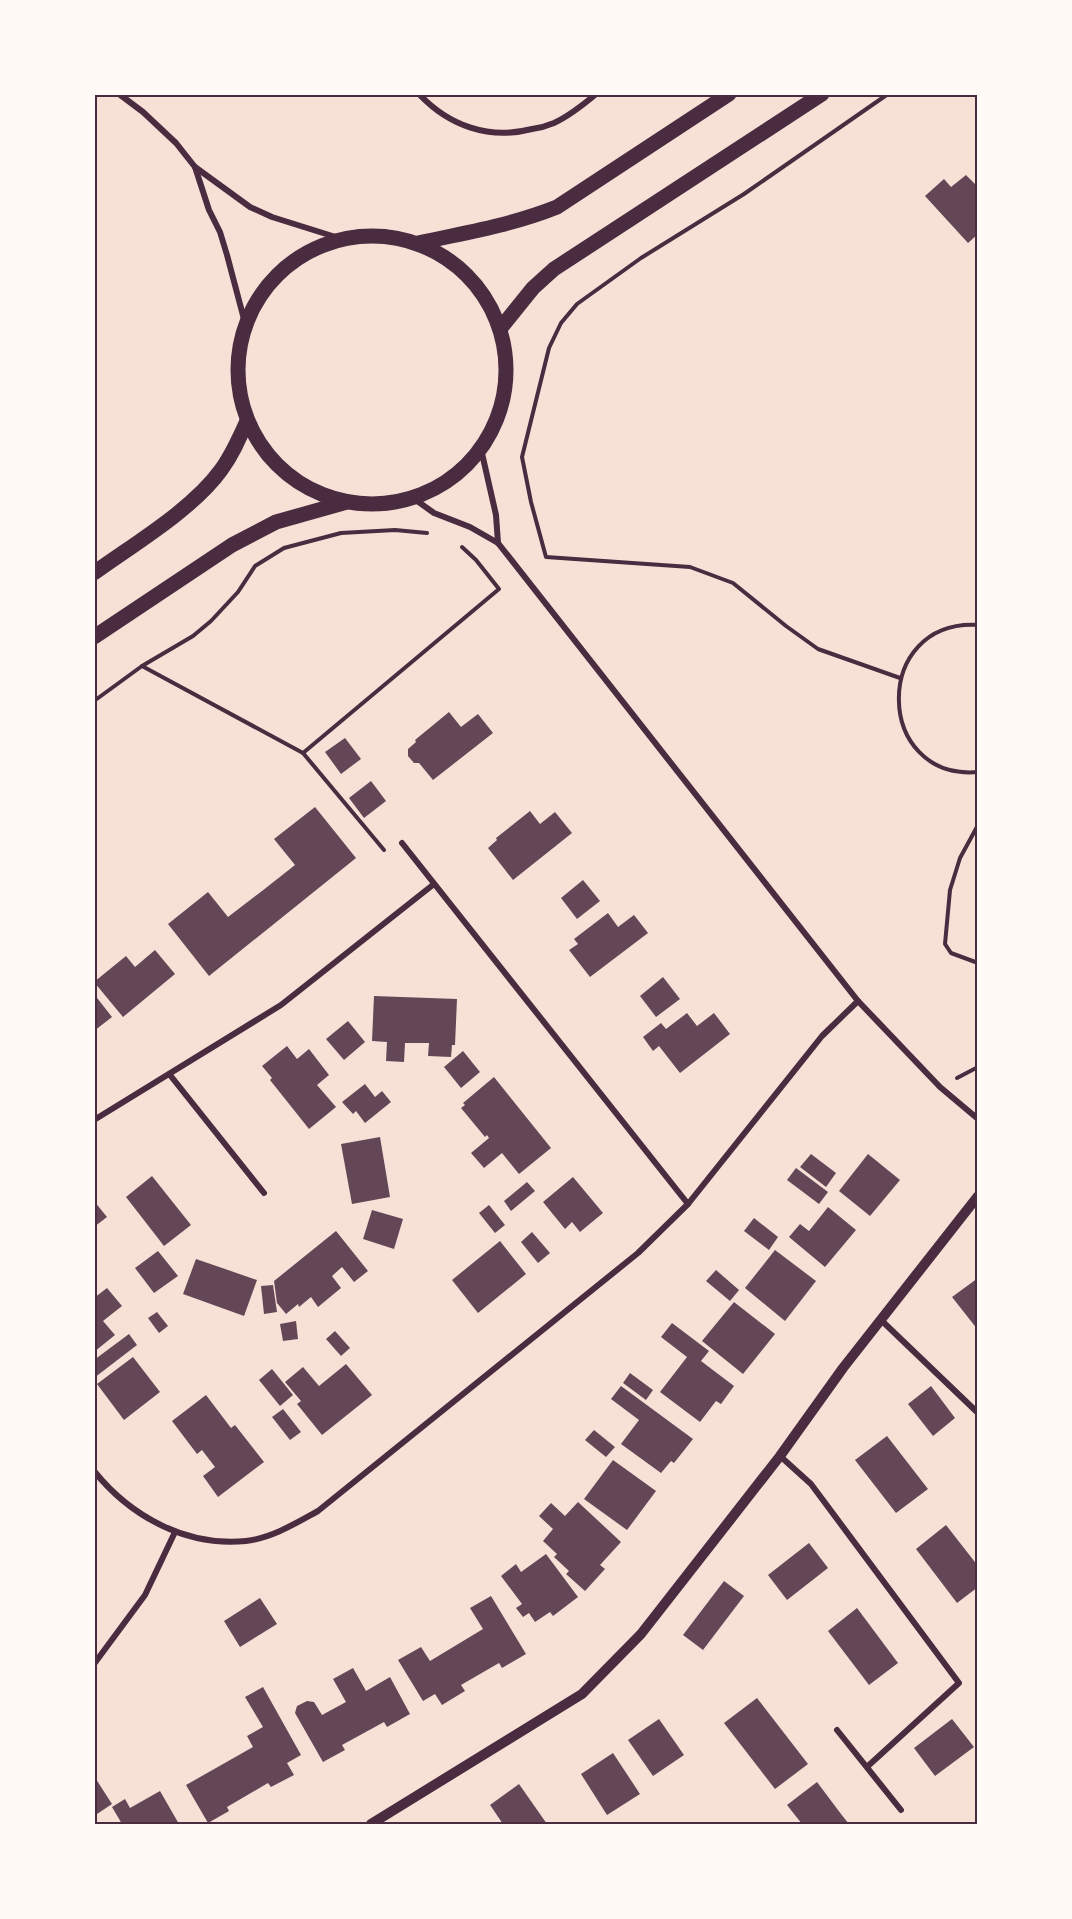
<svg xmlns="http://www.w3.org/2000/svg" width="1072" height="1919" viewBox="0 0 1072 1919" font-family="Barlow,sans-serif">
<style>
.building{fill:#644757}
.lines{fill:none;stroke-linecap:round;stroke-linejoin:round}
.path{stroke:#4a2c40;stroke-width:4}
.minor{stroke:#4a2c40;stroke-width:6}
.tertiary{stroke:#4a2c40;stroke-width:10}
.primary{stroke:#4a2c40;stroke-width:15}
.neatline{fill:none;stroke:#4a2c40;stroke-width:2}
</style>
<rect width="100%" height="100%" fill="#f7e1d7"/>
<!-- building -->
<g class="building">
<path d="M966,175L975,184L978,182V234L968,243L925,196L944,179L951,187Z"/>
<path d="M449,712L461,727L478,714L493,733L433,780L419,763H414L408,756V749L416,742L415,740Z"/>
<path d="M345,738L361,759L341,774L325,752Z"/>
<path d="M371,781L386,801L364,818L349,798Z"/>
<path d="M315,807L356,858L209,976L168,924L208,892L228,917L262,891L295,865L274,839Z"/>
<path d="M530,811L540,824L555,812L572,833L513,880L488,848L497,840L496,838Z"/>
<path d="M583,880L600,901L577,919L561,898Z"/>
<path d="M608,913L618,927L634,915L648,933L590,977L569,950L578,944L574,939Z"/>
<path d="M155,950L175,974L123,1017L94,982L126,956L135,967Z"/>
<path d="M663,977L680,999L656,1017L640,996Z"/>
<path d="M94,994L112,1017L94,1031Z"/>
<path d="M374,996L457,999L455,1045H452L451,1057L428,1056L429,1043H405L404,1062L386,1061L387,1042L372,1041Z"/>
<path d="M687,1013L697,1026L714,1013L730,1034L680,1073L659,1046L653,1051L643,1037L661,1023L666,1029Z"/>
<path d="M348,1021L365,1042L344,1060L326,1039Z"/>
<path d="M287,1046L297,1059L309,1049L329,1075L317,1085L336,1107L309,1129L270,1080L272,1078L262,1066Z"/>
<path d="M463,1051L480,1072L461,1088L444,1067Z"/>
<path d="M494,1077L551,1148L519,1174L502,1153L484,1168L471,1153L489,1138L487,1135L485,1137L461,1108L465,1105L463,1103Z"/>
<path d="M365,1084L375,1097L382,1091L391,1102L365,1123L356,1111L353,1114L342,1102Z"/>
<path d="M380,1137L390,1197L352,1204L341,1144Z"/>
<path d="M811,1154L836,1173L826,1187L800,1167Z"/>
<path d="M868,1154L900,1180L870,1216L839,1191Z"/>
<path d="M796,1168L828,1192L819,1204L787,1180Z"/>
<path d="M152,1176L191,1225L164,1246L126,1197Z"/>
<path d="M573,1177L603,1213L580,1232L572,1222L565,1229L543,1202Z"/>
<path d="M527,1182L535,1191L511,1211L504,1201Z"/>
<path d="M94,1201L107,1217L94,1227Z"/>
<path d="M489,1205L505,1225L495,1233L479,1213Z"/>
<path d="M828,1207L856,1230L825,1267L789,1237L800,1224L809,1231Z"/>
<path d="M372,1210L403,1219L394,1249L363,1239Z"/>
<path d="M754,1218L778,1237L769,1250L744,1231Z"/>
<path d="M336,1231L368,1271L354,1282L342,1267L332,1276L341,1288L318,1307L311,1297L299,1307L298,1304L286,1314L277,1303L274,1281Z"/>
<path d="M532,1232L550,1253L538,1263L521,1242Z"/>
<path d="M500,1241L526,1274L478,1313L452,1280Z"/>
<path d="M775,1250L816,1281L785,1321L745,1288Z"/>
<path d="M158,1251L178,1276L154,1293L135,1268Z"/>
<path d="M196,1259L257,1280L244,1316L183,1294Z"/>
<path d="M716,1270L739,1290L730,1301L706,1281Z"/>
<path d="M978,1278V1330L952,1297Z"/>
<path d="M273,1285L277,1312L264,1314L261,1286Z"/>
<path d="M107,1288L122,1306L103,1321L115,1335L94,1352V1298Z"/>
<path d="M734,1302L775,1334L743,1374L702,1341Z"/>
<path d="M157,1312L168,1326L159,1333L148,1318Z"/>
<path d="M296,1321L298,1339L283,1341L280,1324Z"/>
<path d="M672,1323L709,1351L701,1361L734,1386L721,1404L716,1401L700,1422L660,1392L687,1357L661,1337Z"/>
<path d="M335,1331L350,1348L341,1356L326,1339Z"/>
<path d="M129,1334L137,1345L94,1378V1360Z"/>
<path d="M133,1357L160,1392L124,1420L97,1384Z"/>
<path d="M346,1364L372,1395L322,1435L297,1404L301,1401L285,1382L303,1367L319,1386Z"/>
<path d="M272,1369L293,1395L280,1406L259,1380Z"/>
<path d="M630,1373L653,1390L646,1400L623,1383Z"/>
<path d="M621,1386L693,1439L674,1463L671,1461L661,1473L621,1444L639,1420L611,1399Z"/>
<path d="M931,1386L955,1418L933,1436L908,1404Z"/>
<path d="M206,1395L231,1428L235,1425L264,1462L218,1497L203,1476L215,1467L202,1450L197,1454L172,1421Z"/>
<path d="M283,1409L301,1432L290,1440L272,1417Z"/>
<path d="M594,1430L615,1447L606,1457L585,1440Z"/>
<path d="M887,1436L928,1489L896,1513L855,1460Z"/>
<path d="M613,1460L656,1491L627,1530L584,1499Z"/>
<path d="M578,1502L621,1542L600,1565L605,1569L585,1591L566,1574L569,1571L554,1557L557,1554L543,1541L553,1529L539,1516L551,1503L565,1516Z"/>
<path d="M946,1525L978,1566V1587L957,1603L916,1549Z"/>
<path d="M809,1543L828,1568L787,1600L768,1575Z"/>
<path d="M546,1554L578,1597L553,1616L550,1612L535,1622L529,1613L523,1617L516,1608L522,1604L501,1576L516,1564L521,1572Z"/>
<path d="M724,1581L744,1596L703,1650L683,1635Z"/>
<path d="M491,1596L526,1654L502,1668L499,1663L461,1685L465,1691L442,1705L435,1694L423,1701L398,1660L421,1647L430,1661L483,1629L470,1608Z"/>
<path d="M260,1598L277,1624L240,1647L224,1621Z"/>
<path d="M857,1608L898,1663L869,1685L828,1631Z"/>
<path d="M353,1668L366,1691L390,1677L410,1714L387,1727L384,1722L342,1745L345,1750L323,1762L295,1713L297,1706L307,1701L314,1702L322,1715L346,1702L333,1679Z"/>
<path d="M263,1687L301,1755L287,1763L294,1775L271,1787L268,1783L227,1807L229,1811L208,1823L186,1785L253,1747L247,1736L263,1727L245,1697Z"/>
<path d="M757,1698L808,1764L775,1789L724,1723Z"/>
<path d="M659,1719L684,1755L653,1776L628,1740Z"/>
<path d="M952,1719L974,1747L935,1776L914,1748Z"/>
<path d="M613,1753L640,1794L607,1815L581,1774Z"/>
<path d="M94,1776L112,1804L97,1814L94,1810Z"/>
<path d="M817,1782L841,1814L849,1824H802L787,1805Z"/>
<path d="M519,1784L547,1824H503L490,1805Z"/>
<path d="M160,1791L179,1824H122L112,1807L125,1799L130,1808Z"/>
</g>
<g class="lines">
<!-- path -->
<g class="path">
<path d="M888,94L744,194L641,258L577,304L561,323L549,348L522,457L531,502L546,557L690,567L733,583L786,626L818,649L900,678"/>
<path d="M978,625C871,619 874,781 978,772"/>
<path d="M142,666L303,753L499,589L476,560L462,547"/>
<path d="M94,701L142,666L193,636L211,621L238,592L255,566L284,548L341,533L395,530L427,533"/>
<path d="M303,753L384,850"/>
<path d="M978,825L960,858L950,890L945,944L951,953L978,963"/>
<path d="M957,1078L978,1067"/>
</g>
<!-- minor -->
<g class="minor">
<path d="M119,94L143,112L176,143L195,167L250,207L272,217L342,239"/>
<path d="M419,94C449,126 489,140 532,129C539,128 547,126 554,123C569,116 583,105 596,94"/>
<path d="M195,167L209,210L220,232L227,255L245,323"/>
<path d="M481,449L496,515L498,543"/>
<path d="M413,498L434,513L470,527L498,543L858,1001L940,1087L978,1119"/>
<path d="M402,843L688,1204"/>
<path d="M170,1075L264,1193"/>
<path d="M94,1120L281,1005L434,884"/>
<path d="M881,1320L978,1413"/>
<path d="M780,1456L811,1484L959,1683L868,1766"/>
<path d="M94,1471C131,1517 187,1547 246,1541C272,1538 296,1523 318,1511L638,1253L688,1204L822,1036L858,1001"/>
<path d="M94,1664L145,1595L175,1532"/>
<path d="M837,1730L901,1810"/>
</g>
<!-- tertiary -->
<path class="tertiary" d="M371,1824L582,1694L641,1634L780,1456L843,1368L978,1196"/>
<!-- primary -->
<g class="primary">
<circle cx="372" cy="370" r="134"/>
<path d="M418,243C465,233 512,225 557,207L729,94"/>
<path d="M500,329L533,288L554,269L822,94"/>
<path d="M94,573C134,544 192,510 221,470C232,455 239,439 247,421"/>
<path d="M94,637L232,545L276,522L347,502"/>
</g>
</g>
<!-- border -->
<rect width="1072" height="1919" fill="none" stroke="#fffaf5" stroke-width="192"/>
<rect x="96" y="96" width="880" height="1727" class="neatline"/>
</svg>
